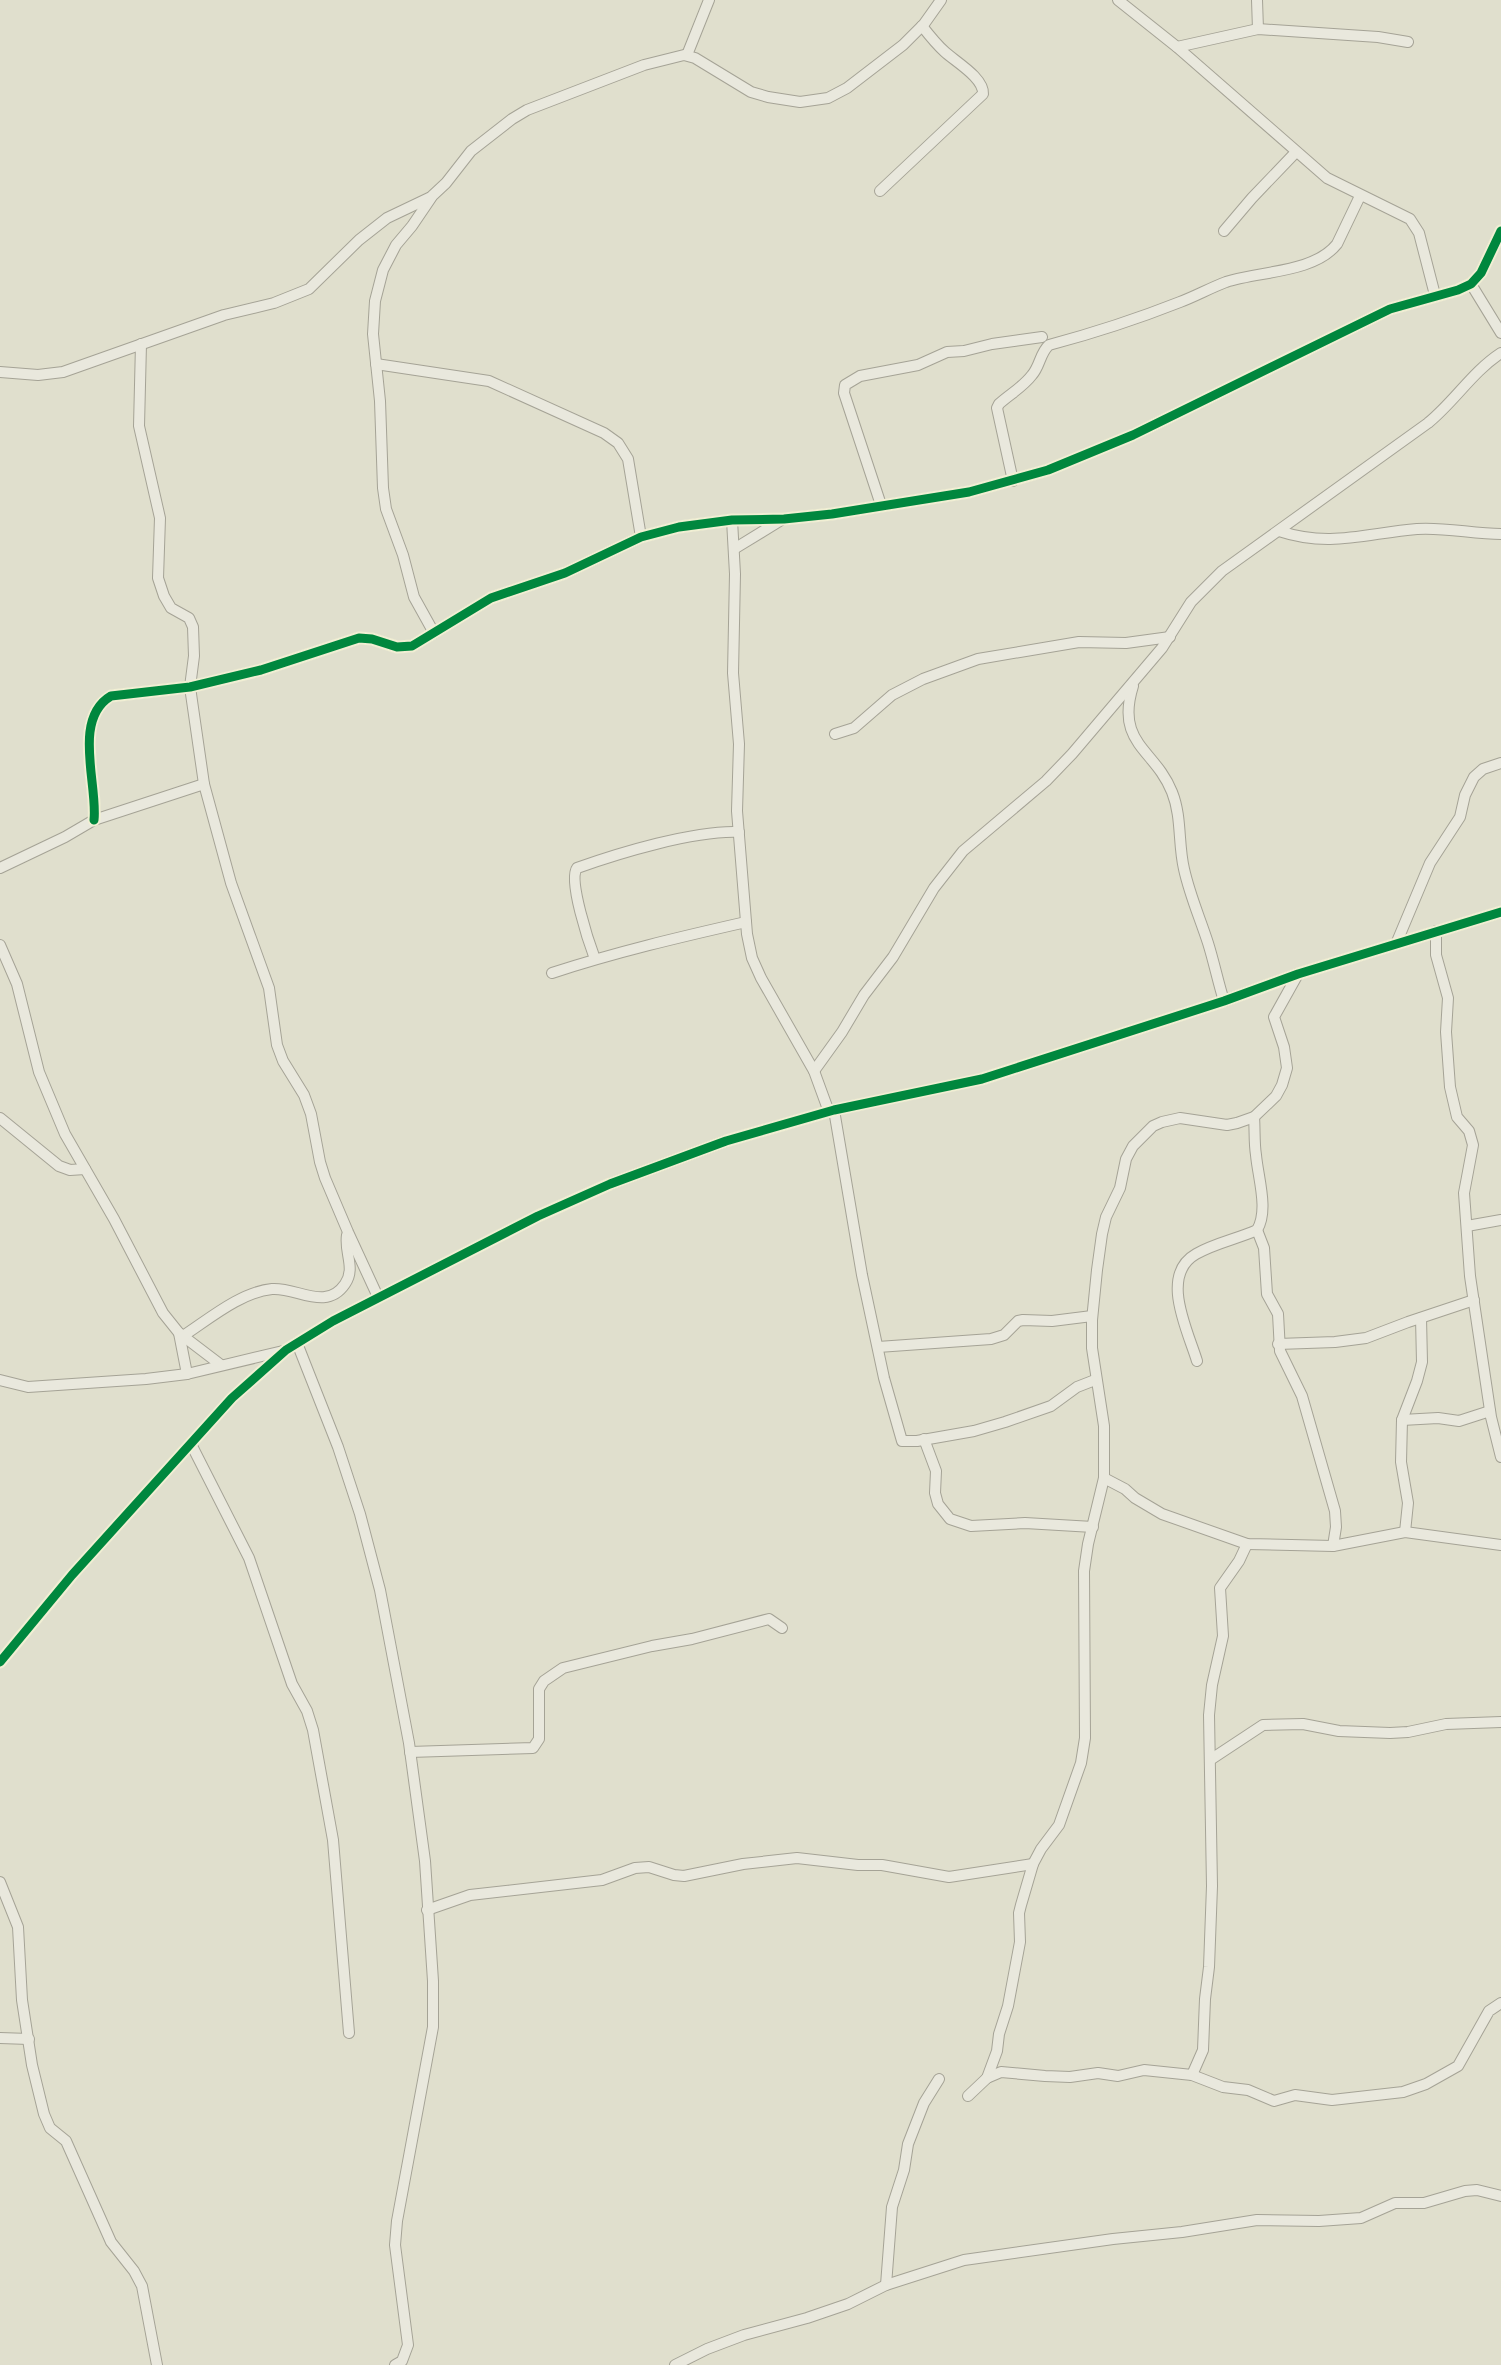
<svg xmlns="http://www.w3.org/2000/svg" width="1501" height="2365" viewBox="0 0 1501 2365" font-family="Spectral,serif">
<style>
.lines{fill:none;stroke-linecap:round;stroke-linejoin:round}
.minor-casing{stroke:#a5a396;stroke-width:12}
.minor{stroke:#e9e8dd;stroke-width:10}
.cycleway-casing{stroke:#f1efd4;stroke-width:13}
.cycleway{stroke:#00873e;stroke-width:9}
</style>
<rect width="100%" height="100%" fill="#e0dfcd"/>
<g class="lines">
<!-- minor casing -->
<g class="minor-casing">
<g id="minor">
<path d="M1118,0L1177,47L1327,178L1410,219L1419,233L1435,295"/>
<path d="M1257,0L1258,29"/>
<path d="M1177,47L1258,29L1378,37L1408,42"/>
<path d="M687,55L709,0"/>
<path d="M880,191L983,94C984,78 956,62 945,52C936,44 929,35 922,26"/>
<path d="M431,198L412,226L396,245L383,270L375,301L373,334L380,401L383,488L386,509L403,555L414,597L434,633"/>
<path d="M1224,231L1252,198L1296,152"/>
<path d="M1471,284L1501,333"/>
<path d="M141,344L139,426L160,518L158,578L164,596L171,608L189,618L193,627L194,656L190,687L204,784L231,883L269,988L277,1045L283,1061L304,1095L311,1114L320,1162L325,1178L348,1232L378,1297"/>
<path d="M376,364L489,381L604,433L618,443L628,459L641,537"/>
<path d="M0,372L38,375L63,372L224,315L274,303L309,289L359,240L387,218L431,197L446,183L471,151L512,119L527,110L644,65L684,55L695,58L751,92L768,97L800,102L828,98L847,88L903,45L924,24L941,0"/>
<path d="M1013,481L997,408L999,404C1010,394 1023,387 1032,375C1040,366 1040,353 1049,345C1094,333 1137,319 1180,302C1196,296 1210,288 1226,282C1259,271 1314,273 1337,244L1360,196"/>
<path d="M881,505L844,393L845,385L860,376L918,365L947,352L964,351L992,344L1042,337"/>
<path d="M732,520L735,574L733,673L739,744L737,811L747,934L752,958L761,978L814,1071L829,1112"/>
<path d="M1279,531C1330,548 1367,533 1417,529C1445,527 1473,534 1501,534"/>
<path d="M734,549L783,519"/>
<path d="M1133,686C1115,744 1155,749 1172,792C1182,817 1178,844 1184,869C1190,896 1200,918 1208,943C1214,962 1218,982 1224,1001"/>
<path d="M835,734L854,728L892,695L923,679L978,659L1079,642L1126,643L1170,637"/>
<path d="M94,820C98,785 72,719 111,696L190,687L261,670L359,638L372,639L397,647L412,646L491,598L565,573L641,537L679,527L732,520L784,519L832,514L969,492L1048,470L1133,435L1390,309L1458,290L1471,284L1481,273L1501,231"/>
<path d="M0,868L65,837L94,820L204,784"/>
<path d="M1436,931V955L1448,998L1446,1032L1450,1087L1457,1117L1469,1131L1473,1145L1464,1193L1470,1276L1491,1417L1501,1457"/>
<path d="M1396,944L1430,863L1460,817L1465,795L1474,777L1483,769L1501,763"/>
<path d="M0,945L17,984L39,1072L65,1134L114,1219L163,1313L179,1333L221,1365"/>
<path d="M595,959C589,943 568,880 577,868C619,853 695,830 739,832"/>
<path d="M552,973C616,952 680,937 746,922"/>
<path d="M814,1071L842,1032L864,995L893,957L934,888L963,851L1046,781L1072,754L1162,648L1191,602L1222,571L1428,423C1455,401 1472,372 1501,353"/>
<path d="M834,1110L862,1275L884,1378L902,1441H917L974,1431L1005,1422L1051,1406L1077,1387L1095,1380"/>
<path d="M0,1118L59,1166L70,1170L85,1169"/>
<path d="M1467,1226L1501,1220"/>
<path d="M1257,1230L1264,1248L1267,1294L1278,1314L1280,1351L1302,1396L1335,1511L1336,1527L1333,1546"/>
<path d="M179,1333L187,1374"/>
<path d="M183,1336C209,1319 241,1292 272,1289C297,1287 326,1312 345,1284C356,1268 344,1253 347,1235"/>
<path d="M297,1343L338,1447L360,1514L380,1590L409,1743L425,1861L433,1981V2027L397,2221L395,2245L408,2345L402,2361L395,2365"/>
<path d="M1278,1344L1335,1342L1366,1338L1408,1322L1474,1300"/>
<path d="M878,1347L991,1339L1004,1335L1018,1321L1023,1320L1052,1321L1092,1316"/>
<path d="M1197,1361C1188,1331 1159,1275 1196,1254C1215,1243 1237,1239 1257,1230C1269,1210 1258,1178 1256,1155C1254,1143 1255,1130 1254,1117"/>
<path d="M0,1380L28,1387L146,1379L187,1374L283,1351"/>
<path d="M1402,1420L1438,1418L1459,1421L1490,1411"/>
<path d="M924,1439L936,1471L935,1493L938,1504L950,1519L971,1526L1025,1523L1093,1527"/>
<path d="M191,1444L249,1558L292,1684L307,1711L313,1730L333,1840L349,2033"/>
<path d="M1104,1478L1125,1489L1135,1498L1162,1514L1247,1544L1333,1546L1405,1532L1501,1545"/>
<path d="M1405,1532L1408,1503L1401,1462L1402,1420L1417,1381L1422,1362L1421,1318"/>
<path d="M0,1662L72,1575L232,1398L286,1350L333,1321L538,1216L610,1184L726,1141L834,1110L982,1079L1224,1001L1298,974L1501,912"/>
<path d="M410,1752L533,1748L539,1739V1689L544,1681L563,1668L652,1646L692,1639L769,1619L782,1628"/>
<path d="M1210,1760L1263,1725L1303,1724L1339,1731L1390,1733L1408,1732L1446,1724L1501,1722"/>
<path d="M0,1882L18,1927L22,2000L32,2065L44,2114L50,2128L66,2141L111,2242L134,2271L142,2286L157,2365"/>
<path d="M427,1910L470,1895L602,1880L635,1868L649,1867L674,1875L684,1876L743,1864L797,1858L858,1865H882L949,1877L1033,1864"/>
<path d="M0,2038L29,2039"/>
<path d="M1192,2075L1203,2050L1205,1999L1209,1967L1212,1886L1209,1715L1212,1685L1223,1636L1220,1588L1239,1561L1247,1544"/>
<path d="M987,2078L997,2051L999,2034L1008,2006L1020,1942L1019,1913L1021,1905L1033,1864L1041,1849L1059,1825L1081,1763L1085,1738L1084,1571L1088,1544L1104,1478V1426L1092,1348V1320L1097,1270L1102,1234L1106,1217L1120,1188L1126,1159L1133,1146L1153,1126L1162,1122L1180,1118L1227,1125L1237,1123L1254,1117L1276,1096L1282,1085L1287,1068L1284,1047L1274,1017L1298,974"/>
<path d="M968,2096L987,2078L1001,2072L1045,2076L1070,2077L1098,2073L1118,2076L1144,2070L1192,2075L1223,2087L1248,2090L1274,2101L1295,2095L1332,2100L1403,2092L1426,2084L1458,2066L1489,2011L1501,2003"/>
<path d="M886,2285L892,2207L904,2170L908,2144L924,2103L939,2079"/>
<path d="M675,2365L707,2349L744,2335L807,2318L848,2304L886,2285L964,2260L1113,2239L1182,2232L1257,2220L1319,2221L1361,2218L1395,2203H1424L1465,2191L1477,2190L1501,2196"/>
</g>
</g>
<!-- minor -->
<use href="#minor" class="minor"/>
<!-- cycleway casing -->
<g class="cycleway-casing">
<g id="cycleway">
<path d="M94,820C98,785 72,719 111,696L190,687L261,670L359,638L372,639L397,647L412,646L491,598L565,573L641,537L679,527L732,520L784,519L832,514L969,492L1048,470L1133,435L1390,309L1458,290L1471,284L1481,273L1501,231"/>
<path d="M0,1662L72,1575L232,1398L286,1350L333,1321L538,1216L610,1184L726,1141L834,1110L982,1079L1224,1001L1298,974L1501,912"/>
</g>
</g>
<!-- cycleway -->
<use href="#cycleway" class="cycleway"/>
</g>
</svg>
